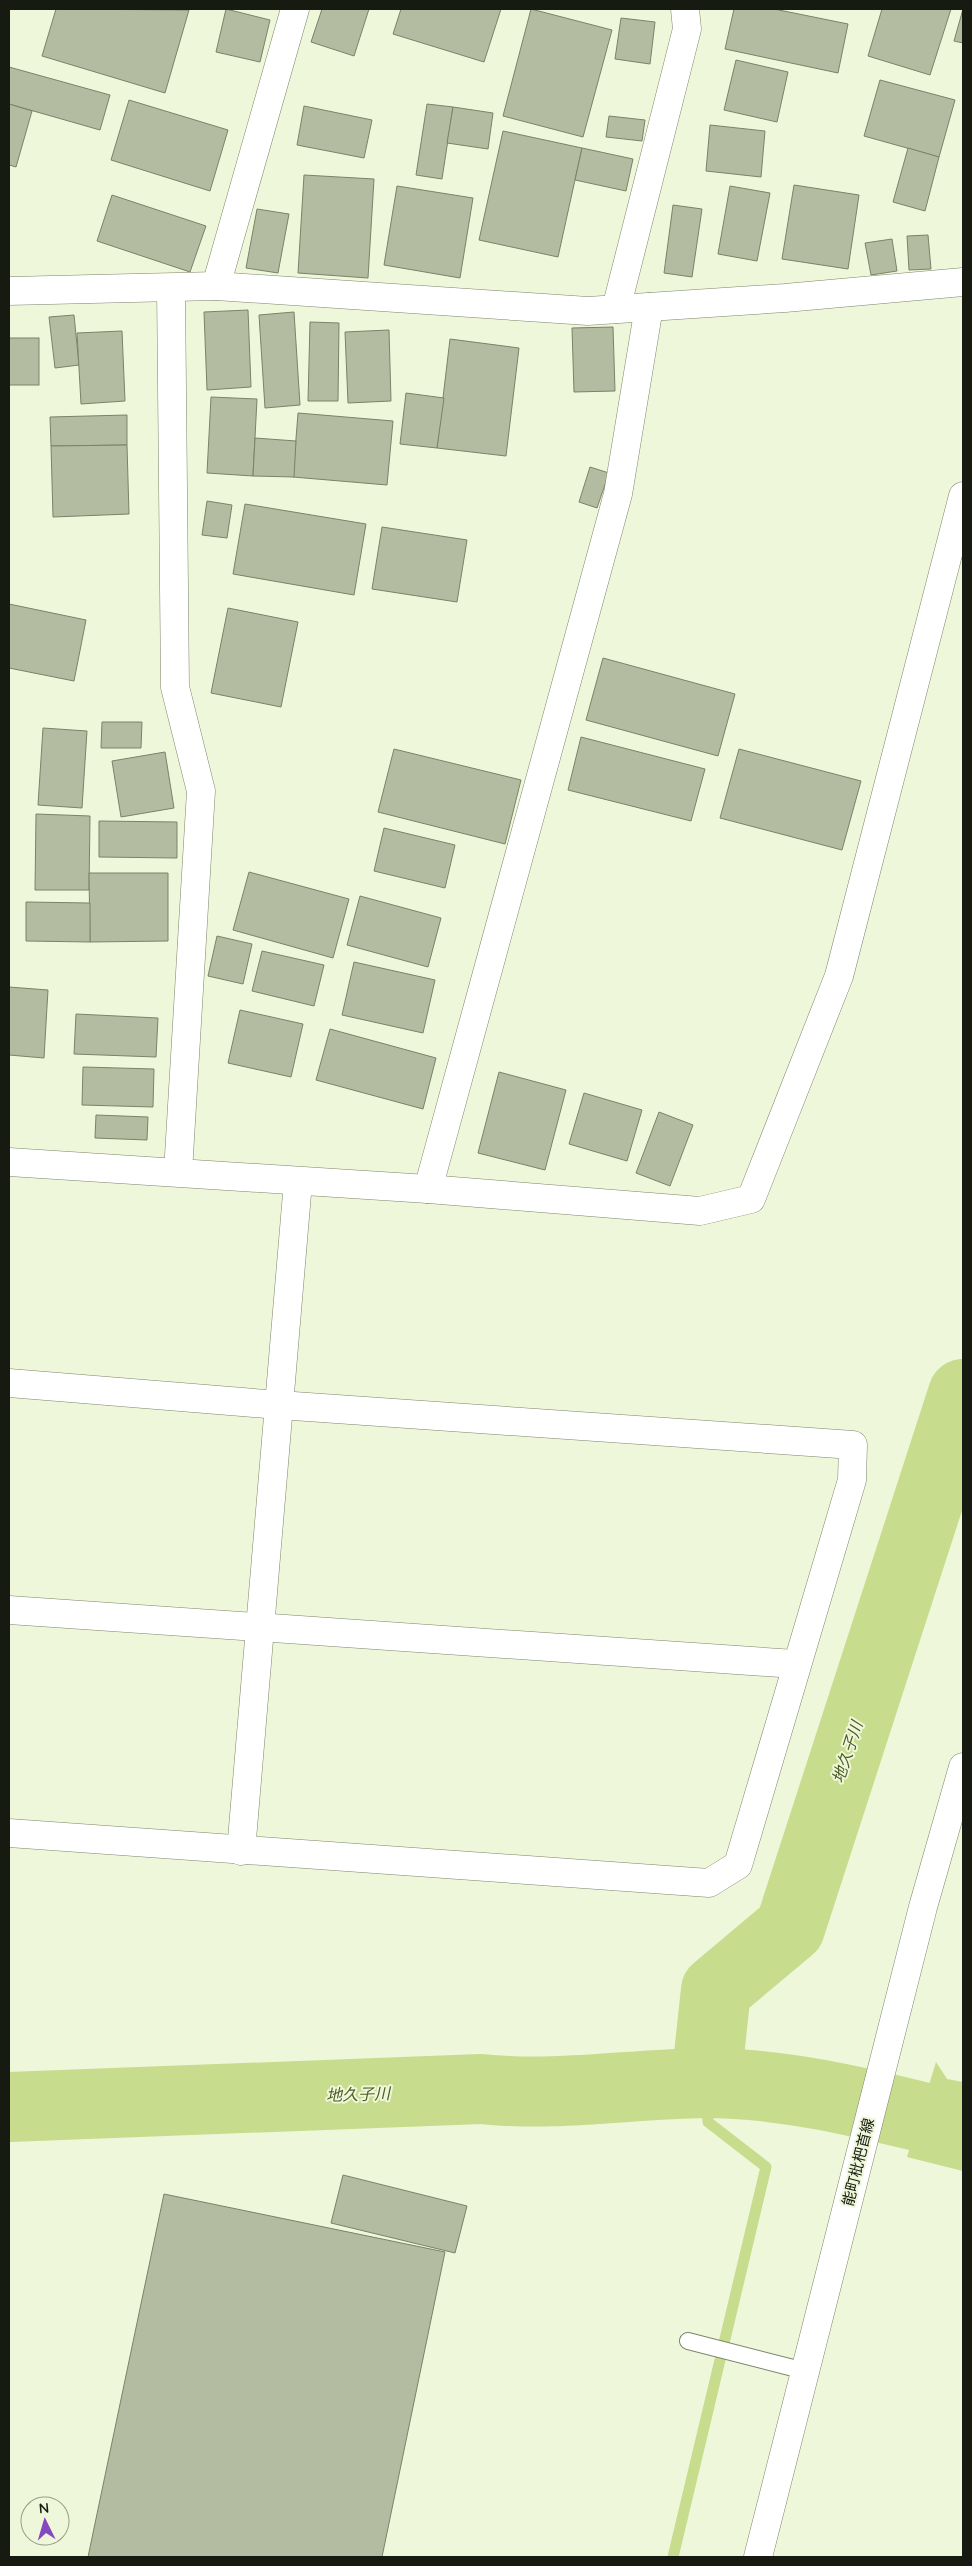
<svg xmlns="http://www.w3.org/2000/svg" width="972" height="2566" viewBox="0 0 972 2566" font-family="Quicksand,'Noto Sans JP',sans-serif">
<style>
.water{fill:#c7dc8d}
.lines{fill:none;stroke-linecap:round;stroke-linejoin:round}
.stream{stroke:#c7dc8d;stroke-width:11}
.river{stroke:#c7dc8d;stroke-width:70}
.building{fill:#b3bba0;stroke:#7a8269}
.service-casing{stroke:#7d856b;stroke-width:18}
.minor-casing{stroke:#7d856b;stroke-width:29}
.secondary-casing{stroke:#7d856b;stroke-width:29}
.service{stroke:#fff;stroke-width:16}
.minor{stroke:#fff;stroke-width:28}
.secondary{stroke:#fff;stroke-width:28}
.labels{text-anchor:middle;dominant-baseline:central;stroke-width:4;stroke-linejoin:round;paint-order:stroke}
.street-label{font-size:15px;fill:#171a10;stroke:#eef7da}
.water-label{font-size:16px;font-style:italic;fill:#4d5a22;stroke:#eef7da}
</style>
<rect width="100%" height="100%" fill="#eef7da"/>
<!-- water -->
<path class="water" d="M936,2062L947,2079L963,2082V2171L907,2157Z"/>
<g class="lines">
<!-- stream -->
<path class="stream" d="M673,2557L766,2167L708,2122L706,2083"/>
<!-- river -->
<g class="river">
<path d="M706,2083L716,1990L790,1928L963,1394"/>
<path d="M9,2107L481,2089C556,2097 630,2084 705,2083C792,2083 879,2107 963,2127"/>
</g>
</g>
<!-- building -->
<g class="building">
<path d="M56,9L189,10L165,93L42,56Z"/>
<path d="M226,9L270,20L260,62L216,52Z"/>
<path d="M322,9H369L354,56L311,42Z"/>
<path d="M401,9H501L484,62L393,34Z"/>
<path d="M531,9L612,30L583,137L503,116Z"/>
<path d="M734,9H774L848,24L838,73L725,49Z"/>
<path d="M882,9H951L930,75L868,56Z"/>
<path d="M963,9V43L954,41Z"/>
<path d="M621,18L655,22L650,64L615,59Z"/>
<path d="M736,60L788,72L777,122L724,110Z"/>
<path d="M9,67L110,95L100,130L9,104Z"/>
<path d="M880,80L955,100L939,157L864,136Z"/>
<path d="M129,100L228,130L210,191L111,160Z"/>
<path d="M9,104L32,111L16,167L9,165Z"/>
<path d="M427,104L453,107L442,179L416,175Z"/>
<path d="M304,106L372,120L364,158L297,145Z"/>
<path d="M453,107L493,113L488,149L447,143Z"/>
<path d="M609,116L645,120L642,141L606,137Z"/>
<path d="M710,125L765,131L761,177L706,171Z"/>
<path d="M503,131L582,148L558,257L479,240Z"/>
<path d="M582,148L633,159L626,191L575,180Z"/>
<path d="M908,148L939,157L925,211L893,202Z"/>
<path d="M304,175L374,179L368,278L298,273Z"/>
<path d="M794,185L859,195L848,269L782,259Z"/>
<path d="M397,186L473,198L460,278L384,265Z"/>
<path d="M730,186L770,193L757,261L718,254Z"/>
<path d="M112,195L206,226L190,272L97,241Z"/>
<path d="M673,205L702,209L692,277L664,273Z"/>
<path d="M257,209L289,214L278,273L246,268Z"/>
<path d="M928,235L931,269L909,270L907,236Z"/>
<path d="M892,239L897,271L871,275L865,243Z"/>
<path d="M248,310L251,387L207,390L204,312Z"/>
<path d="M294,312L300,405L265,408L259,315Z"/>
<path d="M74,315L79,365L55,368L49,317Z"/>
<path d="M310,322L339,323L338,401H308Z"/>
<path d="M613,327L615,391L574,392L572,328Z"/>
<path d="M389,330L391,401L348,403L345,332Z"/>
<path d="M122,331L125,401L81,404L77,333Z"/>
<rect x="9" y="338" width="30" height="47"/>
<path d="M450,339L519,348L506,456L437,448Z"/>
<path d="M406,393L444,398L437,448L400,444Z"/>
<path d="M211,397L257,399L253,476L207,473Z"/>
<path d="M298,413L393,421L387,485L293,477Z"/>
<path d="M127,415V445L51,446L50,417Z"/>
<path d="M255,438L296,441L294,477L253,476Z"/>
<path d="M127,445L129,514L53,517L51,446Z"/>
<path d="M590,467L609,473L597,508L579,502Z"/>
<path d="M207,501L232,505L227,538L202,535Z"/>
<path d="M245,504L366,524L354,595L233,574Z"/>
<path d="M382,527L467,540L457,602L372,589Z"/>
<path d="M9,604L86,620L74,681L9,668Z"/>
<path d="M228,608L298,622L281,707L211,693Z"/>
<path d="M603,658L735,694L718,756L586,720Z"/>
<path d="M102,722H142L141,748H101Z"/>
<path d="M43,728L87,731L82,808L38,805Z"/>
<path d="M581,737L705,769L691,821L568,790Z"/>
<path d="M394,749L521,780L505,844L378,812Z"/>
<path d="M739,749L861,781L842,850L720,818Z"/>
<path d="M165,752L174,808L121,817L112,761Z"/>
<path d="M36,814L90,816L89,890H35Z"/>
<path d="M99,821L177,822V858L99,857Z"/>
<path d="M384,828L455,845L445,888L374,871Z"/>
<path d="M249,872L349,899L333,958L233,930Z"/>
<path d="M89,873H168V941L90,942Z"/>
<path d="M360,896L441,918L428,967L347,945Z"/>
<path d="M26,902L90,903V942L26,941Z"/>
<path d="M217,936L252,944L243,984L208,976Z"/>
<path d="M262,951L324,965L314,1006L252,991Z"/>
<path d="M354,962L435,980L423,1033L342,1015Z"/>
<path d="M9,987L48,990L44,1058L9,1055Z"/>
<path d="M240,1010L303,1024L291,1077L228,1063Z"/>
<path d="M76,1014L158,1018L156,1057L74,1054Z"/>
<path d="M330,1029L436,1058L423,1109L316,1080Z"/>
<path d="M83,1067L154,1069L153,1107L82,1105Z"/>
<path d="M499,1072L566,1090L545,1170L478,1153Z"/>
<path d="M584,1093L642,1110L627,1161L569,1144Z"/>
<path d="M659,1112L693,1125L670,1186L636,1173Z"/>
<path d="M96,1115L148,1117L147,1140L95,1138Z"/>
<path d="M343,2175L467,2206L455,2253L331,2223Z"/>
<path d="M164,2194L445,2252L382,2557H88Z"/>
</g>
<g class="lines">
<!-- service casing -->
<g class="service-casing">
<path id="service" d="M688,2341L805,2371"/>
</g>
<!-- minor casing -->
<g class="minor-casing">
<g id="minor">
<path d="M216,286L295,9"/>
<path d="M171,288L175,687L201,791L178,1172"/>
<path d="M9,291L216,286L588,311L785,298L963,282"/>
<path d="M616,309L687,29L685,9"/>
<path d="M9,1162L428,1189L700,1211L751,1199L839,976L963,496"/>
<path d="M428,1189L618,494L649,307"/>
<path d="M9,1383L279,1405L853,1445L852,1480L738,1865L709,1883L9,1833"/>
<path d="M9,1610L795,1664"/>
<path d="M241,1851L298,1182"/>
</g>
</g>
<!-- secondary casing -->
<g class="secondary-casing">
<path id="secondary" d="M758,2557L923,1907L963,1767"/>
</g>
<!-- service -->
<use href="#service" class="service"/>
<!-- minor -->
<use href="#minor" class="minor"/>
<!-- secondary -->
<use href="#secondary" class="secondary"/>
</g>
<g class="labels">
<!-- street labels -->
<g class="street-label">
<text transform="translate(858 2162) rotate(-76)">能町枇杷首線</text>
</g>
<!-- water labels -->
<g class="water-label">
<text transform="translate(847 1752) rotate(-72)">地久子川</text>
<text transform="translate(358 2094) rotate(-2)">地久子川</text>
</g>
</g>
<!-- border -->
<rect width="972" height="2566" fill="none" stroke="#171a10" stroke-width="20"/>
<!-- north arrow -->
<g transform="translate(45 2521) rotate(355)"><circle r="24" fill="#eef7da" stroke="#989f89"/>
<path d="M0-4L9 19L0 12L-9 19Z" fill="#8548be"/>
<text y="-8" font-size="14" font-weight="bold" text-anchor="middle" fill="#171a10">N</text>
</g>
</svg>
